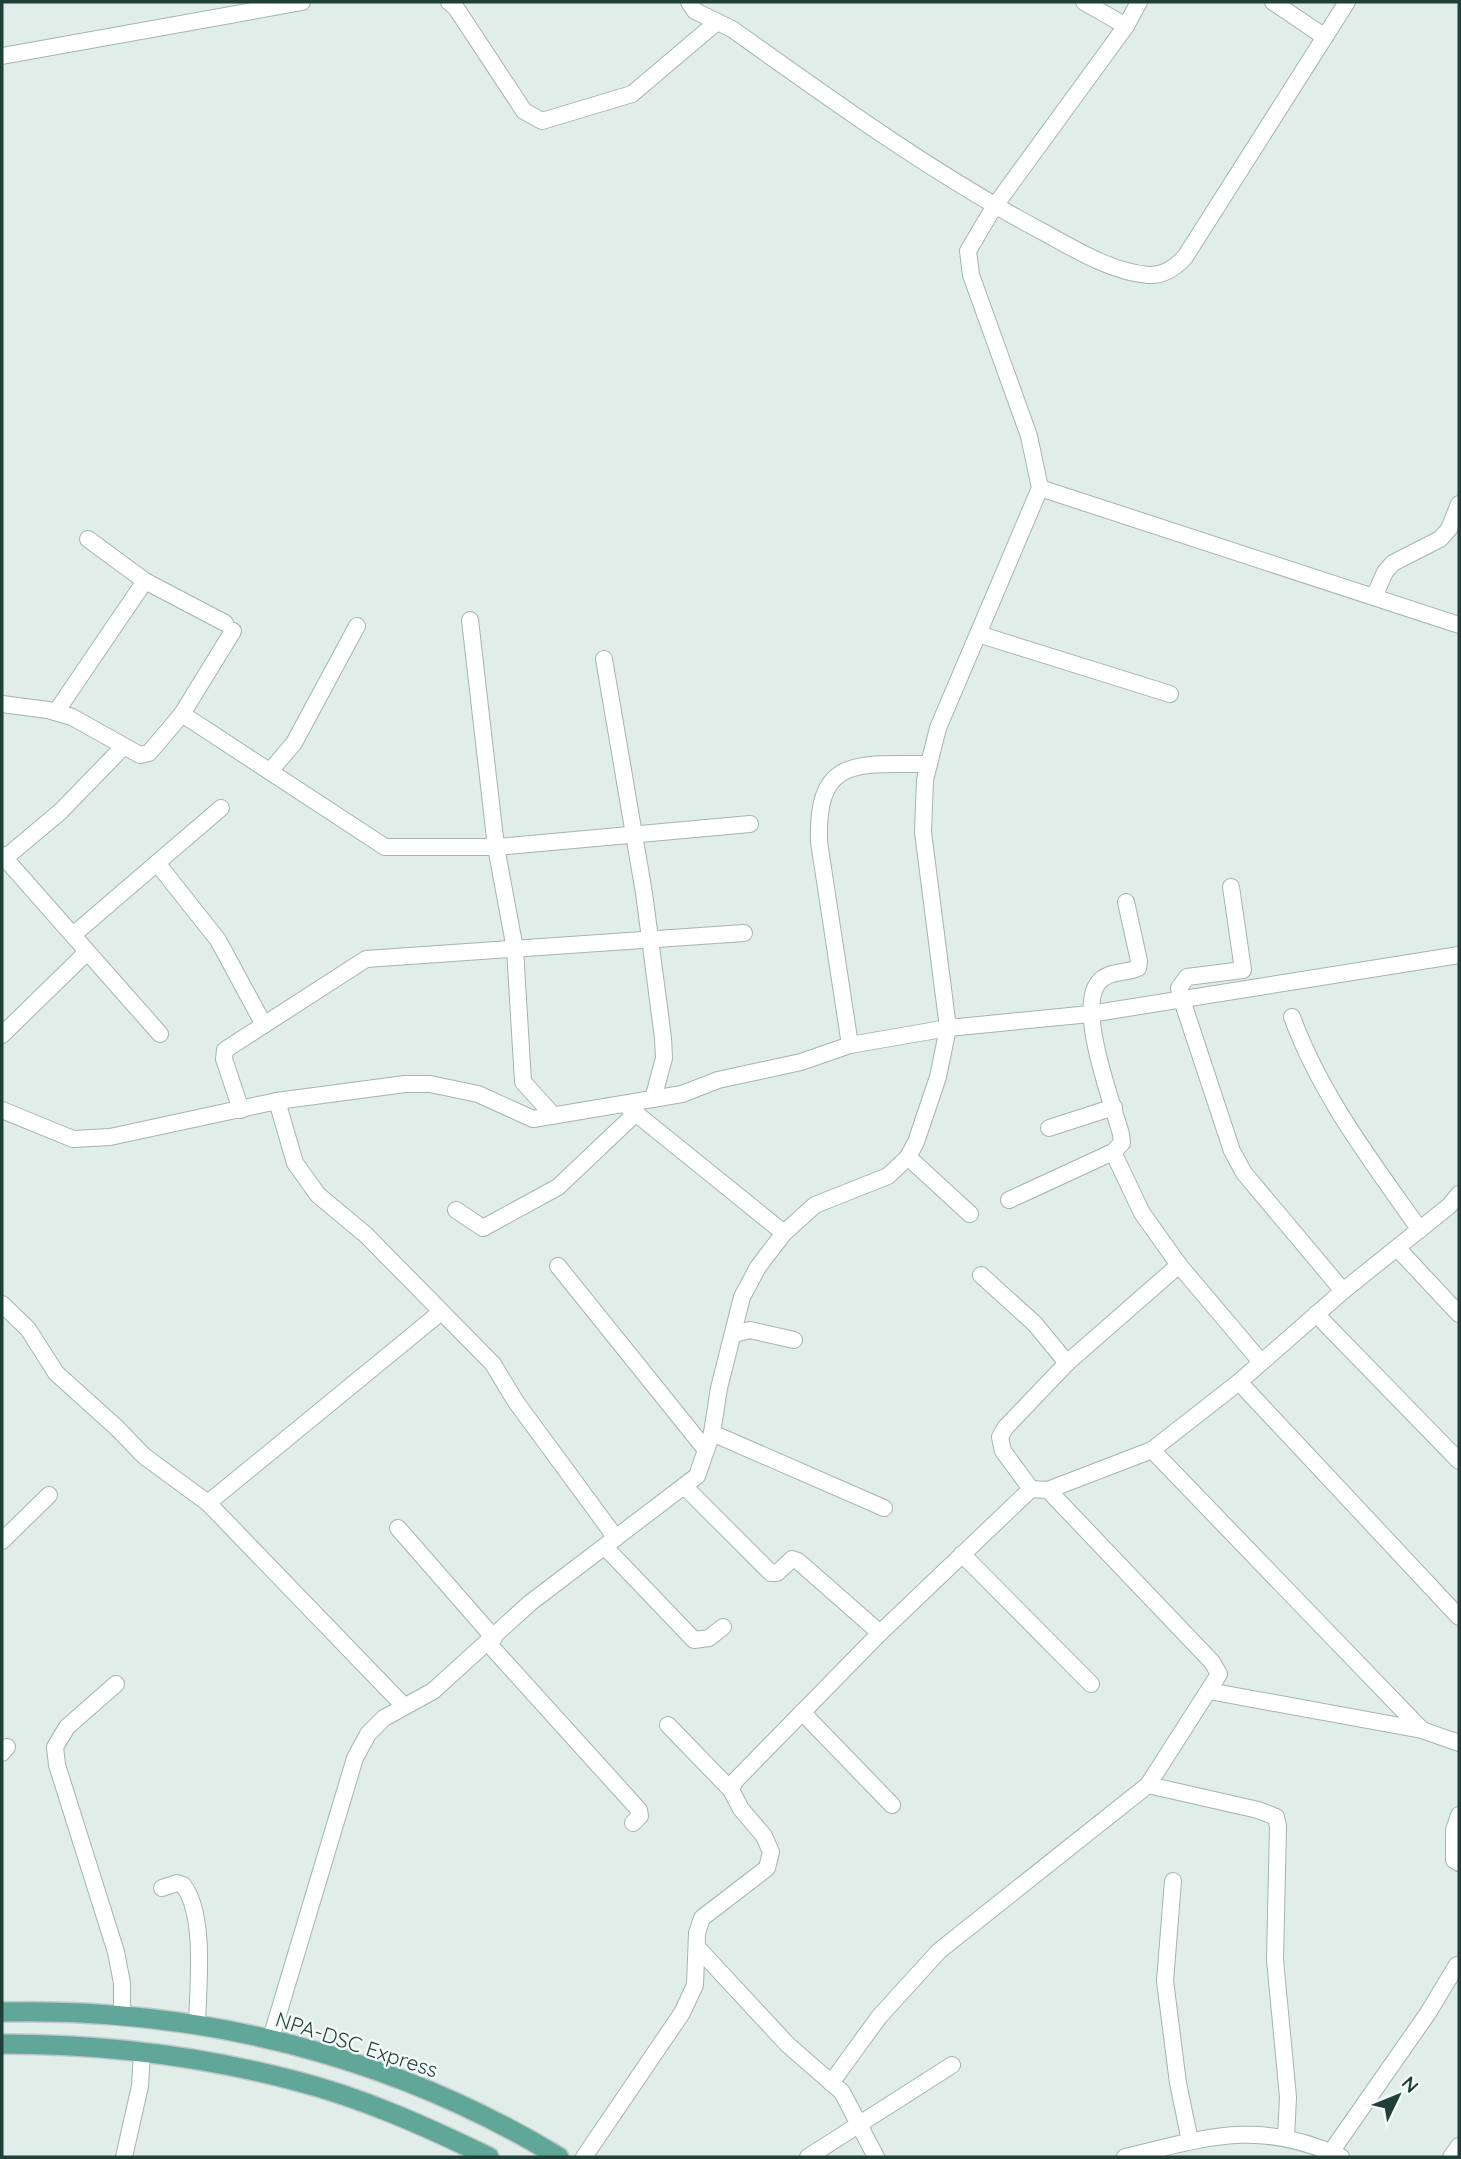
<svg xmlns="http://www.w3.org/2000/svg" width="1461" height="2159" viewBox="0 0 1461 2159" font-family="Quicksand,sans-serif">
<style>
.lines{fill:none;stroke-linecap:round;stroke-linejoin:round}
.minor-casing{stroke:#a3b5b0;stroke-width:18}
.major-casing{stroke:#c0c9c8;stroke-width:22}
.minor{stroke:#fff;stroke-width:16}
.major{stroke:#61a799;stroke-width:19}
.labels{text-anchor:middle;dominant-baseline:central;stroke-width:5;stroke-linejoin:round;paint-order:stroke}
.street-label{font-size:21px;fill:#1f3f39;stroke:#f2f9f6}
</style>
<rect width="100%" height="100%" fill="#e1ede8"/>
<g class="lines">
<!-- minor casing -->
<g class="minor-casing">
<g id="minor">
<path d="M449,2L456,8L524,111L542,121L632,94L717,22"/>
<path d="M689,2L695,11L732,29C833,101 935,175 1045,233C1076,250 1112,272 1148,275C1163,276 1175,268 1185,257L1347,2"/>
<path d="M1084,2L1126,26"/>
<path d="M1273,2L1325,37"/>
<path d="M2,56L302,2"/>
<path d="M1040,488L1459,625"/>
<path d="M88,539L145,581L225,623"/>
<path d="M1374,597L1385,572L1393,563L1440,539L1449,529L1459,504"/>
<path d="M470,620L496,847L515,949L523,1082L553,1115"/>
<path d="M978,634L1170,694"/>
<path d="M604,659L644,893L663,1038L664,1058L653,1099"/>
<path d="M2,704L48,710L72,717L140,755L149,753L182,714L385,847H496L750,824"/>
<path d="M56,712L145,581"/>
<path d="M182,714L233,631"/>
<path d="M271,770L294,743L357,626"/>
<path d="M2,855L160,1034"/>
<path d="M5,858L61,811L123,747"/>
<path d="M157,863L218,940L264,1025"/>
<path d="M1231,887L1243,970L1187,977L1179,988L1182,1000L1232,1151L1244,1173L1343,1291"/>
<path d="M73,935L221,808"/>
<path d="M1292,1017C1321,1096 1372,1162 1420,1230"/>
<path d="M2,1035L87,952"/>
<path d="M850,1045L819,842C816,754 859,765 929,764"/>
<path d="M277,1101L295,1163L318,1195L366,1235L493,1364L516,1402L616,1538"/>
<path d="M628,1107L784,1233"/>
<path d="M2,1110L73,1139L110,1137L277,1101L405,1084H430L478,1094L533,1119L682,1094L718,1080L801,1062L850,1045L948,1028L1090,1014L1459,955"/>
<path d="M241,1110L224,1059L225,1050L366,959L744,933"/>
<path d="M1049,1128L1114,1107"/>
<path d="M1113,1152L1122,1143L1121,1134C1112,1102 1077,1010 1098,983C1108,970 1125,974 1138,968L1139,961L1126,902"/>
<path d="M908,1157L970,1214"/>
<path d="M1009,1200L1113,1152L1142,1213L1179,1265"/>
<path d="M456,1210L483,1228L558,1187L636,1113"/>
<path d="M1398,1249L1459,1314"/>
<path d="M558,1266L706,1450"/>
<path d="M981,1275L1035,1324L1067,1363"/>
<path d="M2,1304L28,1329L56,1373L117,1428L144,1456L208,1503L404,1706"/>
<path d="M1316,1314L1459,1461"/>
<path d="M734,1334L750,1330L794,1340"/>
<path d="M1239,1382L1459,1617"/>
<path d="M712,1433L884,1508"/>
<path d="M1152,1450L1422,1730"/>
<path d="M684,1486L771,1573H777L792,1559L798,1561L880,1633"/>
<path d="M1031,1489L1003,1451L1000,1437L1005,1428L1067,1363L1179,1265L1261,1362"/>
<path d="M208,1503L441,1312"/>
<path d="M398,1528L494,1638"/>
<path d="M2,1541L49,1495"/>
<path d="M606,1548L694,1640L709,1638L723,1627"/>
<path d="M962,1554L1091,1684"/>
<path d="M488,1643L639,1810L640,1816L633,1823"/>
<path d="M116,1684L67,1727L55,1747L57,1765L116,1952L122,1983V2016"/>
<path d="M1209,1691L1422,1730L1459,1743"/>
<path d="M802,1712L892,1805"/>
<path d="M668,1725L731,1790"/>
<path d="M2,1753L7,1747"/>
<path d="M1148,1785L1258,1810L1276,1817L1278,1826L1275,1960L1288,2097L1286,2137"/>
<path d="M1459,1815L1454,1830V1860L1459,1863"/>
<path d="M1173,1881L1165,1981L1178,2083L1190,2141"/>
<path d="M162,1888L177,1883L183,1885C206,1914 198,1987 197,2024"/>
<path d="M697,1947L788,2045L842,2092L876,2157"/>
<path d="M271,2038L355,1758L368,1734L384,1718L433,1691L530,1603L697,1476L712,1433L719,1388L742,1297L758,1267L784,1233L815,1205L888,1176L908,1157L916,1142L938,1077L948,1028L923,832L925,780L938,728L1040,488L1029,436L971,275L968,251L994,207L1126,26L1139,2"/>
<path d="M831,2083L879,2017L939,1951L1148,1785L1219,1674L1212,1662L1048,1490"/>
<path d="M1331,2152L1428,2013L1457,1965"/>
<path d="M124,2157L140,2086L142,2053"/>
<path d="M584,2157L682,2013L695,1985L697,1933L702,1918L767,1868L771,1852L764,1836L741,1809L731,1790L735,1781L880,1633L1031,1489L1048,1490L1152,1450L1239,1382L1343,1291L1449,1206L1459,1194"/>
<path d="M808,2157L952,2065"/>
<path d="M1125,2157C1208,2137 1260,2119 1341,2157"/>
<path d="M1451,2157L1459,2146"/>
</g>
</g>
<!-- major casing -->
<g class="major-casing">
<g id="major">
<path d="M2,2012C197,2007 391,2055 559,2157"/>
<path d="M2,2044C100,2044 201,2056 296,2081C363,2098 427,2127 489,2157"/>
</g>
</g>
<!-- minor -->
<use href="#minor" class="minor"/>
<!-- major -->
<use href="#major" class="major"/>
</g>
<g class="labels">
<!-- street labels -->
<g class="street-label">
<text transform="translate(357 2044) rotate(18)">NPA-DSC Express</text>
</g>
</g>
<!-- border -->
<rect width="1461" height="2159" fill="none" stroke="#1f3f39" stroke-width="7"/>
<!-- north arrow -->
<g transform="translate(1398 2096) rotate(47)" stroke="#f2f9f6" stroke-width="5" paint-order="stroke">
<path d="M0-5L12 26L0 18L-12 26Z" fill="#1f3f39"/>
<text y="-10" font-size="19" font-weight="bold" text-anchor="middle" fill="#1f3f39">N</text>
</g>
</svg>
